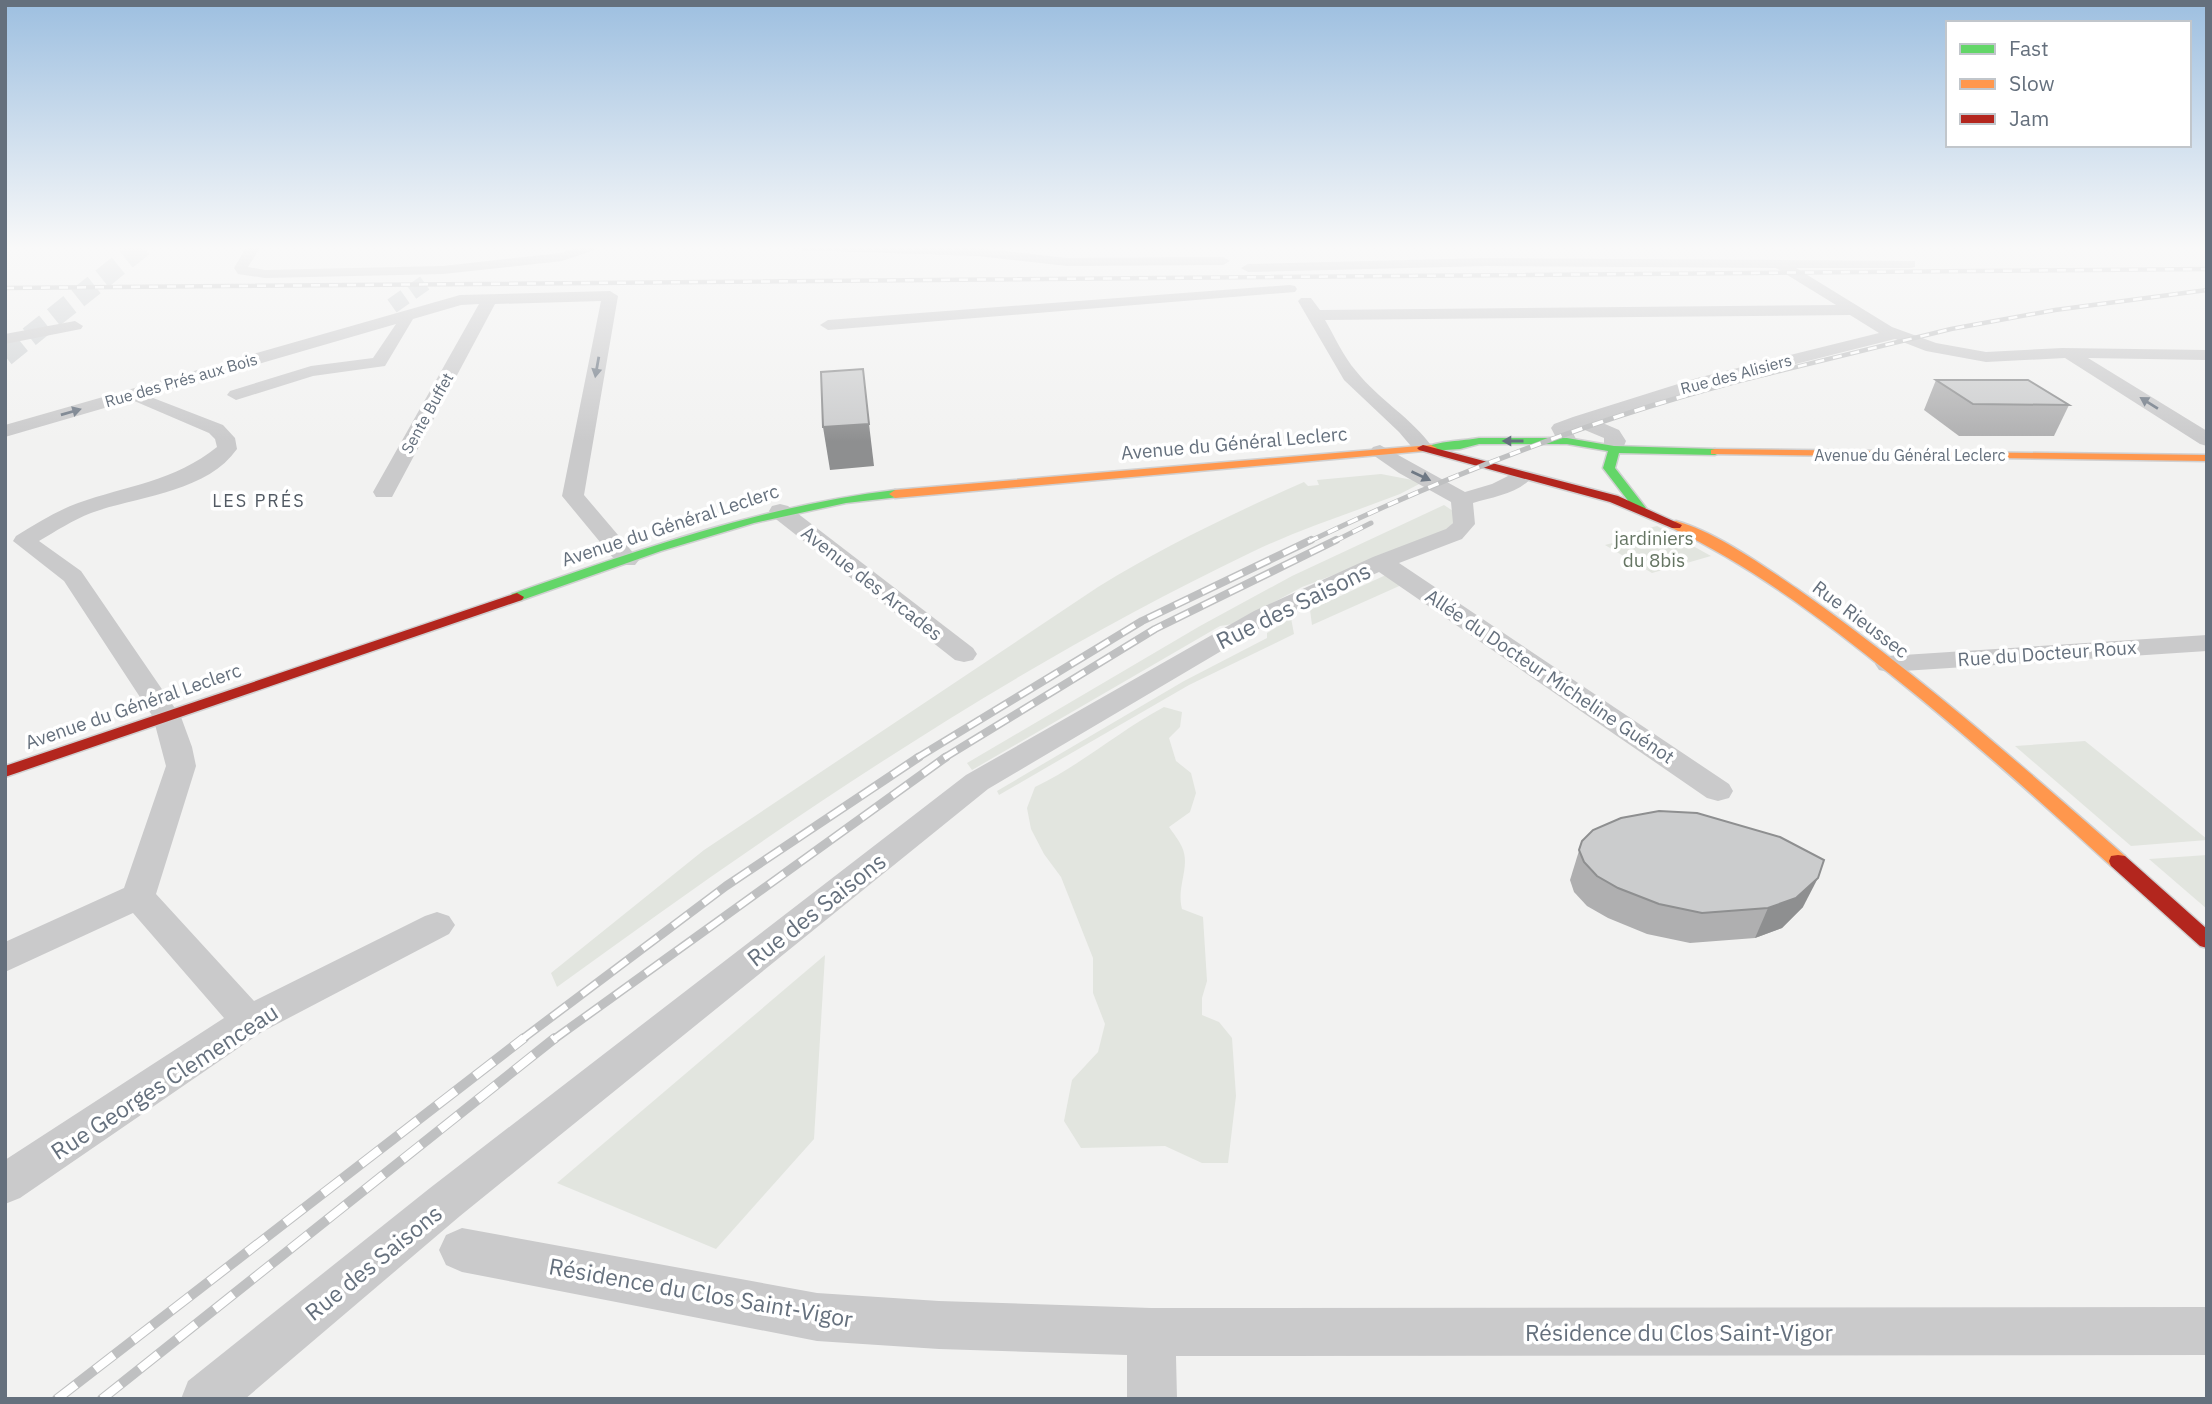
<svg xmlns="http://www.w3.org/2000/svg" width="2212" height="1404" viewBox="0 0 2212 1404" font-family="'IBM Plex Sans',sans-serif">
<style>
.green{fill:#e2e5df}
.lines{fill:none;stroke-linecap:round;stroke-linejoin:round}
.street-tunnel{stroke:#cfd2d4;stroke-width:16;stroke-dasharray:16 8;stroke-linecap:butt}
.highway-tunnel{stroke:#cfd2d4;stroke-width:21;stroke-dasharray:21 10;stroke-linecap:butt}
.fast-casing{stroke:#d0d0d1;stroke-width:3}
.slow-casing{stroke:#d0d0d1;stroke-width:3}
.jam-casing{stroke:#d0d0d1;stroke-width:3}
.street{fill:#cacacb;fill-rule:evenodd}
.fast{fill:#63d668;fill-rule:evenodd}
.slow{fill:#ff974d;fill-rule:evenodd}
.jam{fill:#b3261e;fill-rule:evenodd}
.rail-far4-casing{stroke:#bfc0c1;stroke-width:4.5}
.rail-far3-casing{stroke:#bfc0c1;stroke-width:5}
.rail-far2-casing{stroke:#bfc0c1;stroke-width:8}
.rail-far1-casing{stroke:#bfc0c1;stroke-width:9}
.rail-casing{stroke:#bfc0c1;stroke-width:10}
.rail-far4{stroke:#fff;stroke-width:2.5;stroke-dasharray:9;stroke-linecap:butt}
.rail-far3{stroke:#fff;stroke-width:3.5;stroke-dasharray:11;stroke-linecap:butt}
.rail-far2{stroke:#fff;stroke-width:5;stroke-dasharray:15;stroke-linecap:butt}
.rail-far1{stroke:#fff;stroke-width:6;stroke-dasharray:19;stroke-linecap:butt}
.rail{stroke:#fff;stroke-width:8;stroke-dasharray:24;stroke-linecap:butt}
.wall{fill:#afafb0}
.shaded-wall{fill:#8e8f90}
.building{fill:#cbcccd;stroke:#8e8f90;stroke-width:2}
.oneway{fill:#6f7985}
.oneway2{fill:#65707d}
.labels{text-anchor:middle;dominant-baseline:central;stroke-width:7;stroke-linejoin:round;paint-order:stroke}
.far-street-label{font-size:16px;fill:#65707d;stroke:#fff}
.far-neighbourhood-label{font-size:18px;letter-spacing:2px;fill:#525a63;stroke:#fff}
.street-label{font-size:19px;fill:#65707d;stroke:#fff}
.park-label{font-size:19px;fill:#657563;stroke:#fff}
.near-street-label{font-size:23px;fill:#65707d;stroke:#fff}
</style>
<rect width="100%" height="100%" fill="#f2f2f1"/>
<!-- green -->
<g class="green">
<path d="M1381,474L1423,482L1400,494C1351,513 1300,529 1252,552C1005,670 778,826 557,987L551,973L704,850L1098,587C1164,546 1234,513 1304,482L1308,486L1319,485L1317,480Z"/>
<path d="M1444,505L1453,511V523L1441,534L1302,587L1233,624L1220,626L972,770L967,763L1200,626L1292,576Z"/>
<path d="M1657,526L1711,556L1652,573L1605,545L1620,541L1617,536Z"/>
<path d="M1388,574L1406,583L1312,625L1310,610Z"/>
<path d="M1291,618L1294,634L1189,685L999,795L997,791L1184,681L1267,638V633Z"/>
<path d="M1164,707L1182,712L1180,727L1169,738L1176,761L1191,773L1196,793L1190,812L1169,827C1173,833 1179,840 1182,847C1191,867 1176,886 1182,909L1203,917L1207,981L1202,998V1015L1219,1022L1232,1038L1236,1096L1228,1163H1202L1165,1146L1081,1148L1064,1121L1072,1080L1098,1052L1105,1024L1093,993V958L1061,877L1044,854L1031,829L1027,808L1035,787C1081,765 1119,731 1164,707Z"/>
<path d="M2085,741L2207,839V840L2131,846L2015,746Z"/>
<path d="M2207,855V909L2149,859Z"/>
<path d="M825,955L814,1139L716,1249L557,1183Z"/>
</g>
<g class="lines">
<!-- street-tunnel -->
<path class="street-tunnel" d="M392,306L429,280"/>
<!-- highway-tunnel -->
<path class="highway-tunnel" d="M5,356L143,246"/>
<!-- fast casing -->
<g class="fast-casing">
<g id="fast">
<path d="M1479,438H1567L1614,446L1715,449L1721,452L1715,455L1619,453L1615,468L1646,508L1640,512L1636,511L1603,468L1608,451L1567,444H1479L1460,449L1431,451L1425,448C1436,441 1464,441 1479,438Z"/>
<path d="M895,490L899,491V497L846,503L754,523L661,551L522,600L517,601L510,597L512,594C638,550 762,506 895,490Z"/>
</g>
</g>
<!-- slow casing -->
<g class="slow-casing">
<g id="slow">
<path d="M1431,445L1437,448L1435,450L895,498L889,494L895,490Z"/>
<path d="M1715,449L2207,455V461L1711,454V450Z"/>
<path d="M1676,521C1716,532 1762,565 1796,588C1912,669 2019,763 2125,856L2127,861L2125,866H2111C2041,802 1970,738 1895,678C1825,621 1753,567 1672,528V522Z"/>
</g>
</g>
<!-- jam casing -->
<g class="jam-casing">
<g id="jam">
<path d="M1423,445L1618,496L1682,525L1680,528H1672L1610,502L1419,450L1417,448Z"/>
<path d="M517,593L524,597L522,600L5,777V766Z"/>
<path d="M2118,855L2125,856L2207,929V948L2200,946L2111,866L2109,861L2111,856Z"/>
</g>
</g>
<!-- street -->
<g class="street">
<path d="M247,246H261L248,267L265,270L443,266L561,253L585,246H606L562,261L443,274L265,278L238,274L234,268Z"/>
<path d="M794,246L977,248L1067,258L1223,257L1230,261L1223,265L1067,266L977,256L801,250Z"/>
<path d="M1486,258L1915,261V267L1910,268H1796L1892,327L1936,343L1986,352L2062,348L2207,350V360L2088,358L2207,431V446L2200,444L2065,358L1986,362L1926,351L1895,339L1709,386L1598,421L1619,430L1626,441L1621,453H1607L1604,449V438L1580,428L1572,431L1577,441L1574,445H1560L1551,428L1554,424L1573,417L1697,378L1879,333L1850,315L1325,320C1335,337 1343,356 1356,371C1379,400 1412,418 1433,448L1430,452H1416L1399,432L1344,380L1298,301L1301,298H1311L1320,310L1836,305L1776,268L1486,266L1248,272L1241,268L1248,264Z"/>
<path d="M1290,285L1295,286L1297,289L1295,292L828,330L820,325L828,320Z"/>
<path d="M610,291L618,296L584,495L635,555L639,560L635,565H619L562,496L601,301L495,304L392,497H376L373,492L479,304L461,305L413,319L385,366L313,376L236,400L227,395L230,391L311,366L373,358L396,324L148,396L223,425L235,438L237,449C206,493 137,496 91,513C73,520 56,531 39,541L81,571L181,717L192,747L196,766L156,894L254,1001L425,916L437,912L449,916L455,925L449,934L262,1032L20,1198L5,1204V1160L224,1018L133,913L5,972V942L124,888L166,766L153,717L64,581L13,541L16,536C36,524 56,511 78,503C126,486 175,481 217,447L215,439L209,433L132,400L5,437V425L460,295Z"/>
<path d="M75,321L83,326L81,329L5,344V334Z"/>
<path d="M1380,445L1465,492L1492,484L1516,472H1530L1533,476C1520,493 1493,497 1473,503L1475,524L1462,539L1399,563L1729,784L1733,791L1729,798L1718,801L1707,798L1379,572L1272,621L988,789L460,1216L245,1399H181L188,1381L430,1188L966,775L1254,611L1373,557L1446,529L1453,523L1451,502L1399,473L1373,455L1370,451L1373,447Z"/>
<path d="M780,504L788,506L973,648L977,654L973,660L964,662L955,660L772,516L769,511L772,506Z"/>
<path d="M2207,635V651L1888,672L1879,670L1875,664L1879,658L1888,656Z"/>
<path d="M462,1228L817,1293L939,1301L1151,1308L2207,1307V1355L1176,1356L1177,1399H1127V1355L939,1349L817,1341L462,1272L446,1265L439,1250L446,1235Z"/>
</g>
<!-- fast -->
<use href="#fast" class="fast"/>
<!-- slow -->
<use href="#slow" class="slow"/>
<!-- jam -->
<use href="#jam" class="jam"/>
<!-- rail-far4 casing -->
<g class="rail-far4-casing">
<g id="rail-far4">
<path d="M5,288L2207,269"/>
<path d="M1763,375L1951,329L2055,310L2207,290"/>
</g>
</g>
<!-- rail-far3 casing -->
<g class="rail-far3-casing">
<g id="rail-far3">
<path d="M1308,542C1456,471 1610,412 1770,373"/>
<path d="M1333,542L1371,523"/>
</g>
</g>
<!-- rail-far2 casing -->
<g class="rail-far2-casing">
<g id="rail-far2">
<path d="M917,758L1142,621L1311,540"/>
<path d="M944,758L1155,629L1336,540"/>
</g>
</g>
<!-- rail-far1 casing -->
<g class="rail-far1-casing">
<g id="rail-far1">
<path d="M521,1040L726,886L919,757"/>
<path d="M553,1040L946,757"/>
</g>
</g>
<!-- rail casing -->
<g class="rail-casing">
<g id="rail">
<path d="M57,1399L524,1038"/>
<path d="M102,1399L555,1038"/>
</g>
</g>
<!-- rail-far4 -->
<use href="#rail-far4" class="rail-far4"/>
<!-- rail-far3 -->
<use href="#rail-far3" class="rail-far3"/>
<!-- rail-far2 -->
<use href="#rail-far2" class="rail-far2"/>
<!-- rail-far1 -->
<use href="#rail-far1" class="rail-far1"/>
<!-- rail -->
<use href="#rail" class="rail"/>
</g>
<!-- wall -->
<g class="wall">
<path d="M1936,380L2069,405L2054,436H1959L1924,410Z"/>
<path d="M1582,841L1803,907L1782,928L1755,938L1690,943L1647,934L1608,918L1587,906L1574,892L1570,880Z"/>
</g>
<!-- shaded-wall -->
<g class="shaded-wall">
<path d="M869,424L874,466L830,470L823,427Z"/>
<path d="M1818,878L1803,907L1782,928L1755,938L1768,908Z"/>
</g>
<!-- building -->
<g class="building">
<path d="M863,369L869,424L823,427L821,372Z"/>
<path d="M1936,380H2028L2069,405L1973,404Z"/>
<path d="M1659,811L1697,813L1780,837L1824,860L1818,878L1796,898L1768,908L1702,913L1659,904L1618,888L1597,876L1584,862L1579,850L1582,841L1593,830L1621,818Z"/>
</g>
<!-- one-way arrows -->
<defs><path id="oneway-solid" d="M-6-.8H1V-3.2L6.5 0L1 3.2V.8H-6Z" transform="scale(1.75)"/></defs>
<g class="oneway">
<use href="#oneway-solid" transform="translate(597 367) rotate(100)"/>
<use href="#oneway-solid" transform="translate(2149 403) rotate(-148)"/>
<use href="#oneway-solid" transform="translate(71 412) rotate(-16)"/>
<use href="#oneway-solid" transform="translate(1421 476) rotate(25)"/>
</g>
<use class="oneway2" href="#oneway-solid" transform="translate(1513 441) rotate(-180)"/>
<!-- sky -->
<linearGradient id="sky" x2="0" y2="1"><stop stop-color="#9dbfe0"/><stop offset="0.56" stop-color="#f9f9f9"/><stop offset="1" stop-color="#f9f9f9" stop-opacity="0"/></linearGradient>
<rect width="2212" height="442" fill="url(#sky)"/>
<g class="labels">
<!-- far-street labels -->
<g class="far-street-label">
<text transform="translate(1736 374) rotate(-15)">Rue des Alisiers</text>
<text transform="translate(181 380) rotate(-16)">Rue des Prés aux Bois</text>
<text transform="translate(427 413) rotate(-61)">Sente Buffet</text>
<text x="1910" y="455">Avenue du Général Leclerc</text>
</g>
<!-- far-neighbourhood labels -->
<g class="far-neighbourhood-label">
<text x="259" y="500">LES PRÉS</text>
</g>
<!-- street labels -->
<g class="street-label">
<text transform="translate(1234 443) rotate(-5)">Avenue du Général Leclerc</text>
<text transform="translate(670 525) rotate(-18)">Avenue du Général Leclerc</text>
<text transform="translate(872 583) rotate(38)">Avenue des Arcades</text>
<text transform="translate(1861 619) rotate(37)">Rue Rieussec</text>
<text transform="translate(2047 653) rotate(-4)">Rue du Docteur Roux</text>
<text transform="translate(1550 676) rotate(34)">Allée du Docteur Micheline Guénot</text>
<text transform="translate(133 706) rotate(-19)">Avenue du Général Leclerc</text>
</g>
<!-- park labels -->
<g class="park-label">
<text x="1654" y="538">jardiniers<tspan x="1654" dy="22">du 8bis</tspan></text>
</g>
<!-- near-street labels -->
<g class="near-street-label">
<text transform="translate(1293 605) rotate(-26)">Rue des Saisons</text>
<text transform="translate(816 909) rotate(-38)">Rue des Saisons</text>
<text transform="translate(164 1081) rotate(-33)">Rue Georges Clemenceau</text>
<text transform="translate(373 1262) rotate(-39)">Rue des Saisons</text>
<text transform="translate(701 1292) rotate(10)">Résidence du Clos Saint-Vigor</text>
<text x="1679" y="1332">Résidence du Clos Saint-Vigor</text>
</g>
</g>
<!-- border -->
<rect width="2212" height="1404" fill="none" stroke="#65707d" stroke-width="14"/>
<!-- legend -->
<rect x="1946" y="21" width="245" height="126" fill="#ffffff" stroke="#c1c6cb" stroke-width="2"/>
<rect x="1960" y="44" width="35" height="10" fill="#63d668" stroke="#c1c6cb" stroke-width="2"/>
<text x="2009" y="56" font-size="21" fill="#65707d">Fast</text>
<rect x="1960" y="79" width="35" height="10" fill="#ff974d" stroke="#c1c6cb" stroke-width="2"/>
<text x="2009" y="91" font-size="21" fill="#65707d">Slow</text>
<rect x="1960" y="114" width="35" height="10" fill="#b3261e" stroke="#c1c6cb" stroke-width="2"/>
<text x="2009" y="126" font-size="21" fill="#65707d">Jam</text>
</svg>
